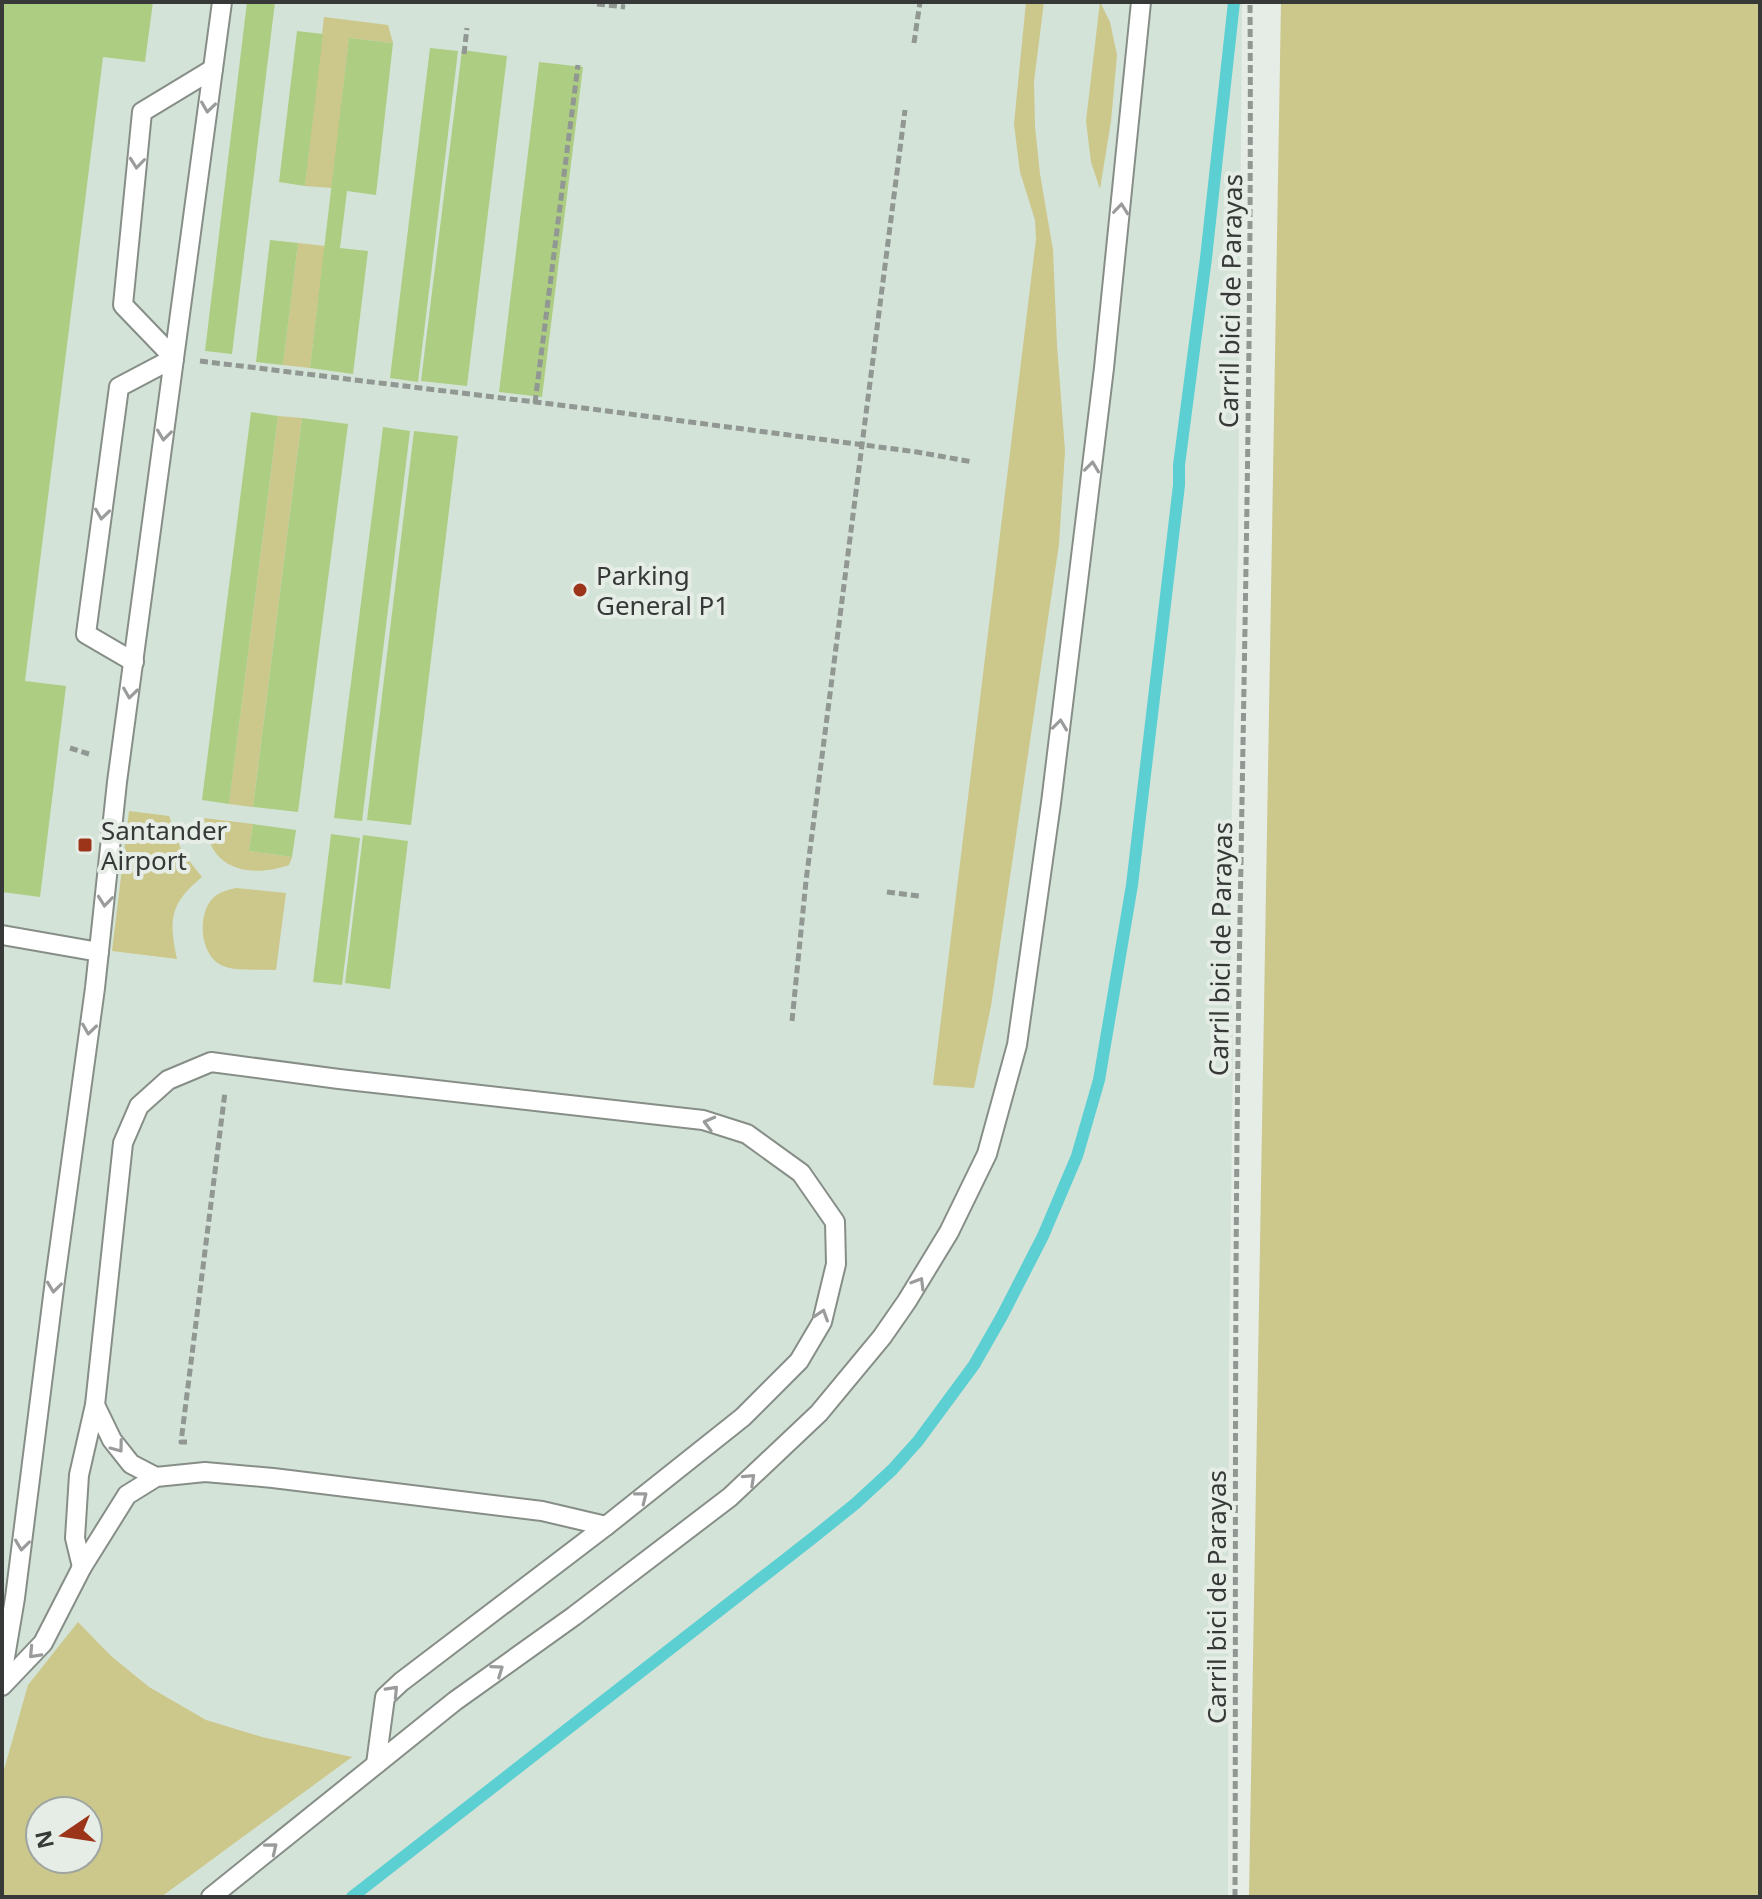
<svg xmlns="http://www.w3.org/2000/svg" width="1762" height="1899" viewBox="0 0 1762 1899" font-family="'Noto Sans',sans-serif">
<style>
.built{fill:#d4e3d7;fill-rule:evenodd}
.green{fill:#ccc78a;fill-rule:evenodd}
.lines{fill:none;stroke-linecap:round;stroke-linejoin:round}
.stream{stroke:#5bcfd2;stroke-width:12}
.building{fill:#adcd83}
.lane-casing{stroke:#868e87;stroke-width:22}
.path{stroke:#919792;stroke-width:5;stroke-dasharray:8 4;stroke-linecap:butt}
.lane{stroke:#fff;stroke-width:18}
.oneway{stroke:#9a9c9b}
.poi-dot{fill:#9c3419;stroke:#e5ede6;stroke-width:3}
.labels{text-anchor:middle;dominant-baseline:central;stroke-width:8;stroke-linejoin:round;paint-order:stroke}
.street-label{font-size:26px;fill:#363937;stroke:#e5ede6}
.poi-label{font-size:26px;fill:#363937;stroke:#e5ede6;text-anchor:start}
</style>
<rect width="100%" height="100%" fill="#e5ede6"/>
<!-- built -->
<path class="built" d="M2,2H1242L1238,549L1230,893L1233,1054L1229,1361L1228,1897H2ZM40,1811H88V1859H40Z"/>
<!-- green -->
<g class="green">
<path d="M1026,2H1044L1034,81L1035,126L1040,174L1053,250L1057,345L1065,451L1059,544L991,1006L974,1088L933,1085L1036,239L1035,220L1020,172L1014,124Z"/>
<path d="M1100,2L1110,22L1117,55L1111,121L1100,189L1091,162L1086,121Z"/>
<path d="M1281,2H1760V1897H1249Z"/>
<path d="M324,17L388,25L393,43L349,38L332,188L305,186Z"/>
<path d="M298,243L325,246L310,368L283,365Z"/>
<path d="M278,416L302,418L253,807L229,804Z"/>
<path d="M129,811L169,816L182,852L202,877C169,904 169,920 177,959L112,951Z"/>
<path d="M204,818L253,824L249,851L292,857L289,865C264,874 229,875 213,849C208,840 206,827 204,818Z"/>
<path d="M236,888L286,893L276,970C262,969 238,971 226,967C200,960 196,915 213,898C219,892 228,890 236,888Z"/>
<path d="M78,1622L111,1656L149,1687L206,1720L262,1737L352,1757L161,1897H2V1777L28,1685ZM40,1811H88V1859H40Z"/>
</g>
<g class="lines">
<!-- stream -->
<path class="stream" d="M352,1897L814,1537L855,1504L892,1470L918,1441L974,1365L1002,1316L1043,1236L1077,1156L1099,1080L1132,885L1179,485V465L1206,258L1234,2"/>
</g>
<!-- building -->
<g class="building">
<path d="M2,2H153L145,62L103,57L25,681L66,686L40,897L2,892Z"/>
<path d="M247,2H275L232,354L205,351Z"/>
<path d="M297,31L323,34L305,186L279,182Z"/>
<path d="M349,38L393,43L376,195L347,191L340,248L368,251L353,374L310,368Z"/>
<path d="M430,48L458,51L418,382L390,378Z"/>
<path d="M462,50L507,56L467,386L421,381Z"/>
<path d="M539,62L583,67L542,397L499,392Z"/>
<path d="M270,240L298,243L283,365L256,362Z"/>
<path d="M251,412L278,416L229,804L202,800Z"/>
<path d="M302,418L348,424L298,812L253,807Z"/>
<path d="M383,427L410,431L362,821L334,818Z"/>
<path d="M414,431L458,436L411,825L367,820Z"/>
<path d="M253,824L296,830L292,857L249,851Z"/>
<path d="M331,834L360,838L342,985L313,982Z"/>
<path d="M363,835L408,841L390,989L345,983Z"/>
</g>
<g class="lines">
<!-- lane casing -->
<g class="lane-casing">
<g id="lane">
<path d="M174,358L123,305L142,112L213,69"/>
<path d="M134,662L86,634L119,387L174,358"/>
<path d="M2,935L99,952"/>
<path d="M95,1405L112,1440L131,1464L156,1477"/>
<path d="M82,1567L75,1538L79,1475L95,1405L123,1143L139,1106L168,1080L211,1062L339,1079L703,1120L747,1134L801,1173L835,1222L836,1264L822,1322L799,1361L743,1417L606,1526L401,1682L385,1697L376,1764"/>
<path d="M2,1675L15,1598L55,1280L95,988L117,782L222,2"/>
<path d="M2,1686L43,1643L82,1567L127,1495L156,1477L205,1472L273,1478L542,1511L606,1526"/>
<path d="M211,1897L455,1701L574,1616L730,1497L819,1413L882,1337L907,1301L949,1232L987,1154L1017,1045L1051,803L1104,368L1141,2"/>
</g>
</g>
<!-- path -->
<g class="path">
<path d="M597,4L625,7"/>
<path d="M914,43L920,2"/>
<path d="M464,54L467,28"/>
<path d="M200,361L592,409L917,452L973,462"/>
<path d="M535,403L578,65"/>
<path d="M70,748L89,754"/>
<path d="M887,892L919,896"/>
<path d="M792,1021L806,881L905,110"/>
<path d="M187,1442H181L225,1092"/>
<path d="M1235,1897C1236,1592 1234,1287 1239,983C1244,656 1252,329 1250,2"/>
</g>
<!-- lane -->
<use href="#lane" class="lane"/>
</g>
<!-- one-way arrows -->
<defs><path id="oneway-chevron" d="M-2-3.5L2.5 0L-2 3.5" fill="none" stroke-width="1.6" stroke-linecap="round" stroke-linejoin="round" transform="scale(2)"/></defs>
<g class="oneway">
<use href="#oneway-chevron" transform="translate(208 107) rotate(98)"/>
<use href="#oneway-chevron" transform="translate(137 163) rotate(96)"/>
<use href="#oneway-chevron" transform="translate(1121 209) rotate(-84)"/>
<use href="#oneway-chevron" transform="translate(164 435) rotate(97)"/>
<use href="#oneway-chevron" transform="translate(1092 467) rotate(-83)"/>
<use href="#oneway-chevron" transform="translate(102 514) rotate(98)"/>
<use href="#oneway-chevron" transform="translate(130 693) rotate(98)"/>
<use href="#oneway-chevron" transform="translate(1060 725) rotate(-83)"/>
<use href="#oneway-chevron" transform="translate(105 901) rotate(96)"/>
<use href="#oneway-chevron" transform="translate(89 1029) rotate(98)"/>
<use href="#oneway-chevron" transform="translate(709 1123) rotate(-165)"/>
<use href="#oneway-chevron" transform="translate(919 1283) rotate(-59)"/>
<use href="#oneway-chevron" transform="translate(54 1287) rotate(97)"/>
<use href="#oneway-chevron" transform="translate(822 1315) rotate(-72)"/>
<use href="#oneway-chevron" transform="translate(118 1447) rotate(53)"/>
<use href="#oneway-chevron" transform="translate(750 1479) rotate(-43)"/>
<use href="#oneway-chevron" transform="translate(642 1497) rotate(-38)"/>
<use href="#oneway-chevron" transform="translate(22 1545) rotate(97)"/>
<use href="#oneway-chevron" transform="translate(34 1653) rotate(133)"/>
<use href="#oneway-chevron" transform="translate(498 1670) rotate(-35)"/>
<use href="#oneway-chevron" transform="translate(393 1691) rotate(-47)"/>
<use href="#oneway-chevron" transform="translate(272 1848) rotate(-39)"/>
</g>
<!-- markers -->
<g class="poi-dot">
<circle cx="580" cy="590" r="8"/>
<rect x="77" y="837" width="16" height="16" rx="4"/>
</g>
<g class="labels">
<!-- street labels -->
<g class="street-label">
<text transform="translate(1230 301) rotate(-89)">Carril bici de Parayas</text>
<text transform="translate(1220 949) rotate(-89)">Carril bici de Parayas</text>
<text transform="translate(1216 1597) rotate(-90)">Carril bici de Parayas</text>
</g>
<!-- poi labels -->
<g class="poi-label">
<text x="596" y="575">Parking<tspan x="596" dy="30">General P1</tspan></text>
<text x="101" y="830">Santander<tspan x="101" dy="30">Airport</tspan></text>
</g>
</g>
<!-- border -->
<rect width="1762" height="1899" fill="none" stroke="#363937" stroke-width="8"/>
<!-- north arrow -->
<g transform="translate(64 1835) rotate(257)"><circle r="38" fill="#e5ede6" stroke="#9fa5a0" stroke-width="2"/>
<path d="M0-6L14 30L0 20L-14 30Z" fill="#9c3419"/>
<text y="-12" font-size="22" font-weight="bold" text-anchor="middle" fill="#363937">N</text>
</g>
</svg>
